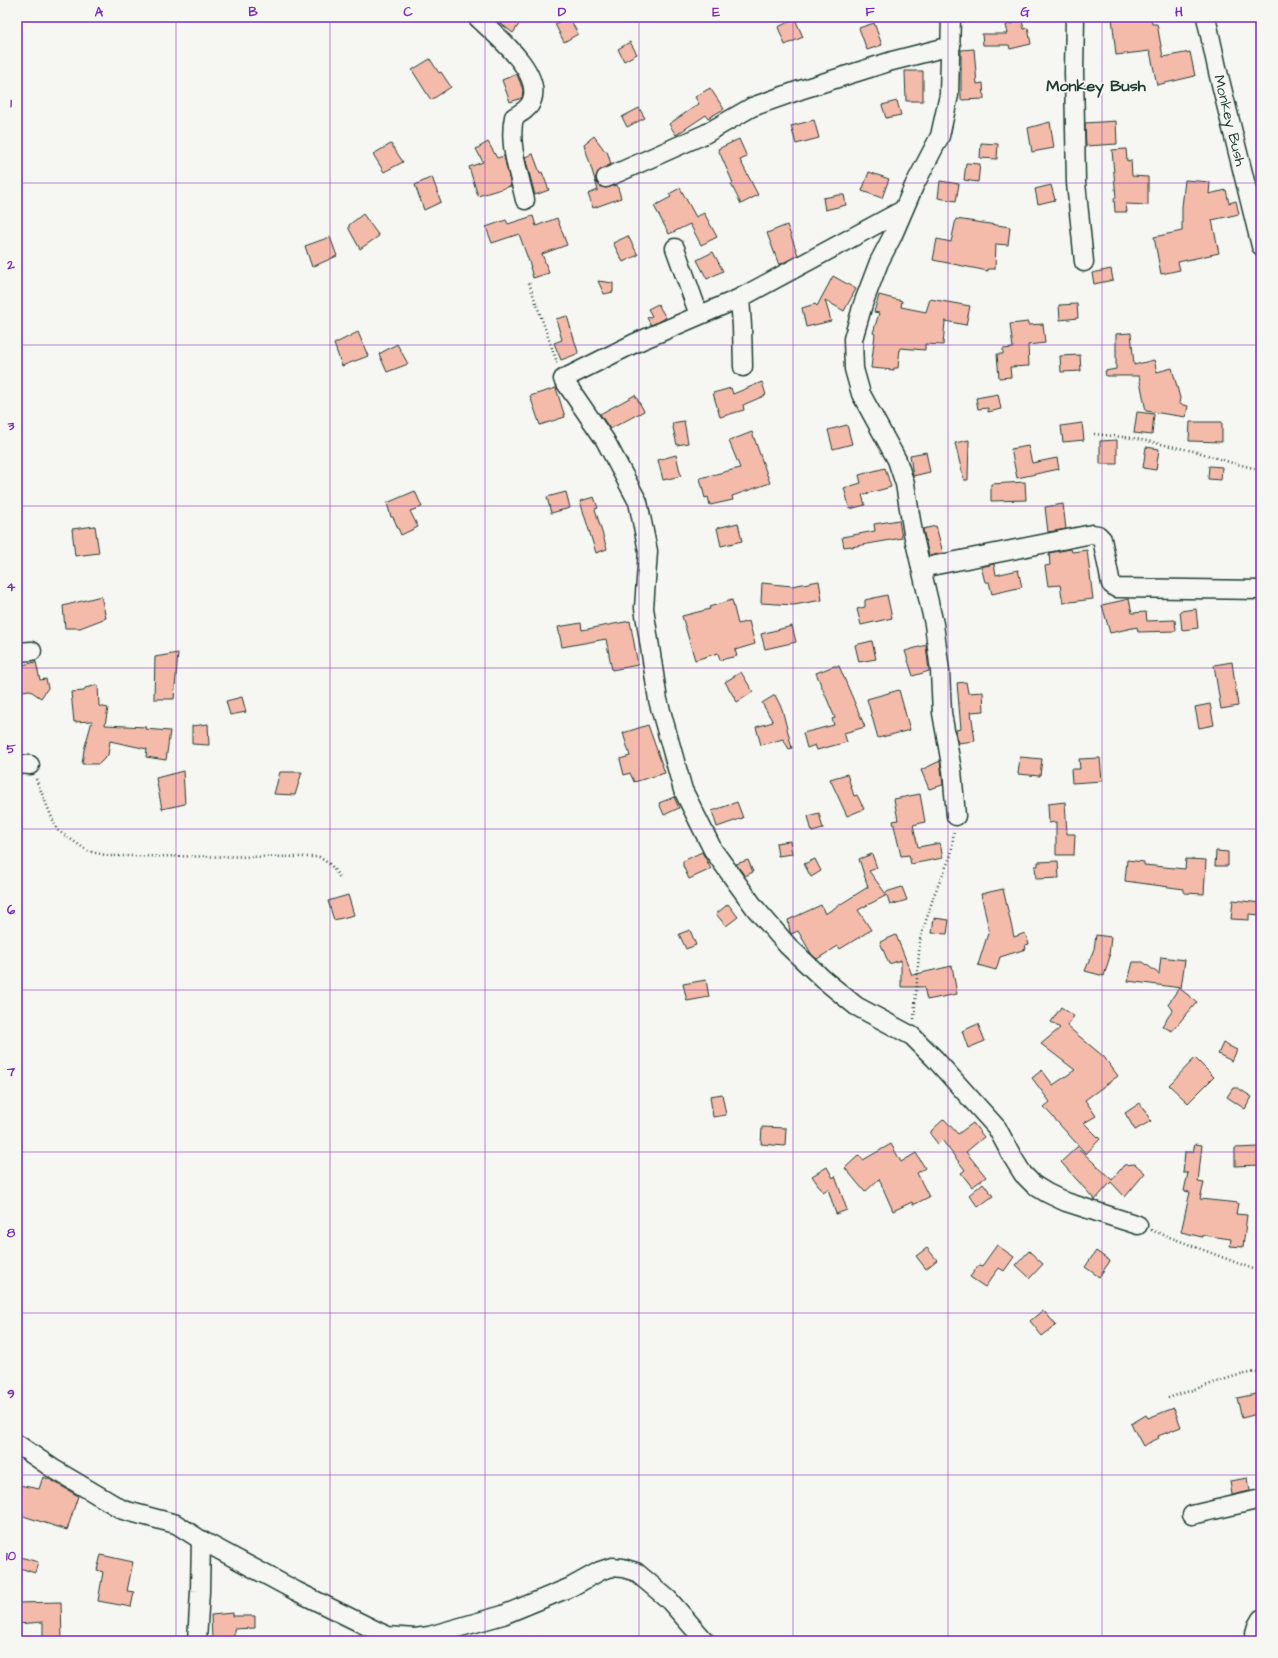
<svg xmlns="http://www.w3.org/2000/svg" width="1278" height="1658" viewBox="0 0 1278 1658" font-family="'Architects Daughter',sans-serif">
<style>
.building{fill:#f4bbab;stroke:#1f3d34}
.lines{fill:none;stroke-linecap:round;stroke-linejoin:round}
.minor-casing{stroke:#1f3d34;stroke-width:21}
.path{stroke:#1f3d34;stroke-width:2.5;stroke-dasharray:1 3;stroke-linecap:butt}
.minor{stroke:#f6f6f2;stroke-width:18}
.grid{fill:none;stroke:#7b2cbf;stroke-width:1;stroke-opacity:0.55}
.labels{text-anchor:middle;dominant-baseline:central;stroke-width:3.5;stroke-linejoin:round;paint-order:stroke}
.street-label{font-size:15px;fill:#1f3d34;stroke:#f6f6f2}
.neighbourhood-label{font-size:16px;font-weight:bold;fill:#1f3d34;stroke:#f6f6f2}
.neatline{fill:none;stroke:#7b2cbf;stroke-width:1.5}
.grid-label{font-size:13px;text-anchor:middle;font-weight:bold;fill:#7b2cbf}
</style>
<rect width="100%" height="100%" fill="#f6f6f2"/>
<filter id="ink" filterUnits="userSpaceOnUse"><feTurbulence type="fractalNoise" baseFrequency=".025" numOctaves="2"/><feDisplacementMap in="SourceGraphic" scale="8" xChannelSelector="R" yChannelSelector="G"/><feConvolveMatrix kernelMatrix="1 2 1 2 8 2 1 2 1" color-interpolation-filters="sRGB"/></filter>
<g filter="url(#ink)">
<!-- building -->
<g class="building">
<path d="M492,17H524L513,33Z"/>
<path d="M567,17H569L578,34L564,42L555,24Z"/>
<path d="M1112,17H1151L1152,24H1157L1163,57L1190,52L1195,76L1157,85L1150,51L1116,55Z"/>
<path d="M795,19L803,37L785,45L778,27Z"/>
<path d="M1022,21L1024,29L1028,28L1031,44L1010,49L1009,45H983L982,34H1008L1006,25Z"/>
<path d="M874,23L882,45L867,50L859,28Z"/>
<path d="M630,42L637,54L624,61L618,49Z"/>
<path d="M974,49L977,84L983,83L984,99L961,100V50Z"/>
<path d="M430,59L439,73L441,72L451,87L431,100L412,70Z"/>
<path d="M905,71H923V101H906Z"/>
<path d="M517,74L523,90L522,98L510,102L502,80Z"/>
<path d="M710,88L724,109L708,118L706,115L676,135L669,124L699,104L695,97Z"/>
<path d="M897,101L901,115L886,118L882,105Z"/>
<path d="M639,108L645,118L627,127L622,117Z"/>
<path d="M814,120L819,138L796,144L791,126Z"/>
<path d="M1116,121L1117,144L1086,146L1085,123Z"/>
<path d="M1050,122L1054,148L1032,152L1028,128Z"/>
<path d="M594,136L605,151H607L611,164L598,172L596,177V182L600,186L605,188L617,185L621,198L593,208L588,194L598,190L584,144Z"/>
<path d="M739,139L747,157L740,160L758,195L741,204L731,184L733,183L718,149Z"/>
<path d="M488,142L497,158L504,156L511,186L478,196L469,167L483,162L476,149Z"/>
<path d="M981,143L998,144L997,159L980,158Z"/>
<path d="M391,144L403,162L384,172L373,154Z"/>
<path d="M1126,149L1127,161L1131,160L1132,176L1148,177V205L1126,204L1127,212H1115L1114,198H1116L1112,150Z"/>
<path d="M533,154L540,173L542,172L549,190L535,195L525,157Z"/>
<path d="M966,163L980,164L978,182L964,180Z"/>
<path d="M869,172L889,179L882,198L862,191Z"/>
<path d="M432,177L441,202L424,210L415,185Z"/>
<path d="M1185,180L1210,182L1209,194L1226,190L1229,203L1236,201L1239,214L1212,220L1219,253L1178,262L1180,270L1161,274L1154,237L1182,231V207Z"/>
<path d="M940,181L959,184L956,201L938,198Z"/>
<path d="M1051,185L1055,200L1038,204L1035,189Z"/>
<path d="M680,188L696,217L704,213L717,237L701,245L690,224L669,234L654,206L671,197L669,194Z"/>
<path d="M839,195H844L846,205L825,210L823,198Z"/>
<path d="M363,214L379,236L360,249L349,229V225Z"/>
<path d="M533,216L536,226L557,218L567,245L542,254L549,273L533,278L530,267H531L519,234L492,243L486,227L506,220L508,224Z"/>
<path d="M956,219L1010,227L1008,245L996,244L995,269H988V271L933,260L937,239L951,242Z"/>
<path d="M787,225L798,255L779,265L767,233Z"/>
<path d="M628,236L638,255L623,262L613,243Z"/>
<path d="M330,237L337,256L312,267L305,246Z"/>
<path d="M713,252L723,271L707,279L697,260Z"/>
<path d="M1111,269L1113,280L1094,284L1092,273Z"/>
<path d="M833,276L856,289L844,311L825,300L831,321L806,327L802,308L815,304L817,306Z"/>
<path d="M598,281L613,283V292L604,294Z"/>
<path d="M879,295L902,301L901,307L926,312L930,299L970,306L966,325L945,321L943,345L925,344V350L900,348L898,368H894V370L871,368L875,334L873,333L879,313L874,312Z"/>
<path d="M658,304L666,318L651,325L647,318L652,316L648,309Z"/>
<path d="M1077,304L1078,318L1060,320L1059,305Z"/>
<path d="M567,316L578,352L577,354L561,360L554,343L562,340L556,319Z"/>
<path d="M1028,322V325L1043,324L1045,343L1028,345L1029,366L1010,367L1011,377L999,378L997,354H1003V349L1013,348L1010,324Z"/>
<path d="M358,332L368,356L342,366L334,344Z"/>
<path d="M1131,333L1134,365L1154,360L1157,372L1172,368L1180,398L1179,404L1188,406L1186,417L1146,411L1139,376H1106L1105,371L1116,369V334Z"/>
<path d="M397,344L408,364L387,372L379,354Z"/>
<path d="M1080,355L1081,371L1061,372L1060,356Z"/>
<path d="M762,382L766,395L743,405L744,410L720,417L713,393L731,388L733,394Z"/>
<path d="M556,388L565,417L540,425L530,396Z"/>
<path d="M998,394L1001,409L988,412V408L978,409L976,398Z"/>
<path d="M635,395L644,411L610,429L600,414Z"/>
<path d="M1137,412L1154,414L1152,435L1134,433Z"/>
<path d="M684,421L688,443L677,445L672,423Z"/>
<path d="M1190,422H1222V442L1189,441Z"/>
<path d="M1082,423L1084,440L1063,442L1061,426Z"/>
<path d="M847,425L852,444L833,449L828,430Z"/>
<path d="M752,432L770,483L732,496L733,500L710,505L708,497L705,498L700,478L740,468L729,441Z"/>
<path d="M969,440L968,480H964L955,443Z"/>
<path d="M1117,440V464H1100V441Z"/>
<path d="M1028,446L1032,463L1057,458L1059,469L1017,478L1011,449Z"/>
<path d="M1146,447L1159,449L1156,470L1143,468Z"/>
<path d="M926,452L930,472L913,476L910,455Z"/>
<path d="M676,455L681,476L663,480L658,460Z"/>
<path d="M1209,466L1222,467L1221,480L1208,479Z"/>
<path d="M885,468L891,487L862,495L865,505L850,509L844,488L861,483L859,475Z"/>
<path d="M1025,482L1026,500L991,501V484Z"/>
<path d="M415,491L422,507L410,511L418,527L401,535L393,517H391L387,503Z"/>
<path d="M566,492L570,508L551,513L547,497Z"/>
<path d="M594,497L598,508L595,509L607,549L596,553L580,501Z"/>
<path d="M1063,504L1066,529L1048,532L1045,507Z"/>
<path d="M899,520L902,538L851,547V546L844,547L842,537L875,531L874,524Z"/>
<path d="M738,523L742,541L721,546L717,528Z"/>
<path d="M95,526L99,553L75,556L72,529Z"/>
<path d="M936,526L943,553L929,556L923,529Z"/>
<path d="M1071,549L1072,552L1087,550L1093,599L1063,603L1060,585L1048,586L1045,566L1050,565L1049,553Z"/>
<path d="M994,564L996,575L1018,570L1022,587L992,594L989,582H985L981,567Z"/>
<path d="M819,581L822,600L794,605L761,603L762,583L792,586Z"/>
<path d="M887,595L892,618L861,625L857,609L865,607V600Z"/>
<path d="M101,596L106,618L80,628H65L63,606Z"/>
<path d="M1129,599L1132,613L1146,612L1147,621L1175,620L1176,631L1138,632L1137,627L1110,633L1102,605Z"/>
<path d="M732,600L738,624L749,621L755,644L735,650L737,656L720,660L718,653L695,660L682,616L710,609L709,607Z"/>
<path d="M1196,609L1198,628L1182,630L1180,611Z"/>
<path d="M630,621L638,665L612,670L606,639L562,647L558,627L581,623L582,630Z"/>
<path d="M792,626L796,642L765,649L761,634Z"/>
<path d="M872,641L876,659L859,662L855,645Z"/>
<path d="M926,645L929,671L913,676L905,651Z"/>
<path d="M178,653L174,699H154L155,657Z"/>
<path d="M36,662L40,680L46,679L48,688L41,698L29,690L17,692V666Z"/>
<path d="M1232,662L1238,706L1221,709L1214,665Z"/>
<path d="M834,666H839L865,727L844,733L847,742L817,750L815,745L807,748L803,733L834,725L832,719L835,718L816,673Z"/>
<path d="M741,672L753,692L737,702L725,682Z"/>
<path d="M966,682L968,693L983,692L984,711L971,712L975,741L958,743L956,730L961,729L957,683Z"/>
<path d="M98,685L99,706L108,708L105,725L146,727L145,729L170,731L166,760L146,757L147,749L110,741L108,755L99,764H82L84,750L92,721L74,722L71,692L84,691L85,688Z"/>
<path d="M899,690L910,730L878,738L867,699Z"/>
<path d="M775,695L782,709L792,748L789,749L783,739L761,745L756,727L773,722L762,703Z"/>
<path d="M242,697L246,712L230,715L226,701Z"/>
<path d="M1210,704L1214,725L1199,728L1195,707Z"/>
<path d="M208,724L209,745L192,744V726Z"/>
<path d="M648,725L665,773L634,782L630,773L624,775L620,759L630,756L623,733Z"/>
<path d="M1020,757L1042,759L1040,776L1018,774Z"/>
<path d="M1100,758L1102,781L1072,783L1071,769H1080L1079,759Z"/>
<path d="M940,761L943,785L929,789L921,770Z"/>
<path d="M183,771L185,804L162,809L156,778Z"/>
<path d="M280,772H302L295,795L274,794Z"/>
<path d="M847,774L854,796L857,795L864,809L847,816L830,779Z"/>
<path d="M920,794L925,822L913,825L918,847L940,843L943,858L911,864L909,855L901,856L893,821L898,820L894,799Z"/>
<path d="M674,797L679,808L664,815L659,803Z"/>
<path d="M737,802L743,818L717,827L712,811Z"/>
<path d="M1065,802L1067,834H1075L1074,855H1056V822L1049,823L1048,804Z"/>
<path d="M819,813L823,829L812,832L808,816Z"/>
<path d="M790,841L792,854L778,856L776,843Z"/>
<path d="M1216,851L1228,852V866H1215Z"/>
<path d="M702,852L711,869L689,879L683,866V861Z"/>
<path d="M872,854L877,868L869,871L886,894V892L902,887L907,900L890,905L887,895L858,910L871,930L840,949L838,946L817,959L812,955L798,931L791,934L790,932L788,920L821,905L825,914L868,887L859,859Z"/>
<path d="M815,859L821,871L811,877L804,864Z"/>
<path d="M1186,859L1206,860L1204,894L1184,893V889L1125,881L1127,860L1144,862V865L1185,869Z"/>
<path d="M748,860L753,872L745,876L736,864Z"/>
<path d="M1058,861L1059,878L1036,879L1035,866H1038V862Z"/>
<path d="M1003,889L1014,937L1025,933L1029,944L1025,945L1026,949L1000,957L996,970L978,965L989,930L981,894Z"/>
<path d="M348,895L354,915L334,920L328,901Z"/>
<path d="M1233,900L1261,903V915L1249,914V920L1231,919Z"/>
<path d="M728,904L738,917L726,926L716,914Z"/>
<path d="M934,918L949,920L947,934L932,933Z"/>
<path d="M690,930L696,945L686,949L679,934Z"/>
<path d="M896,935L912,975L952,966L957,994L927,1000L924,987H901V960L889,964L880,942Z"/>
<path d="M1096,935L1111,937L1109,955L1110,956L1104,976L1085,971L1094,949Z"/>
<path d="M1161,957L1185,960L1181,988L1128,981L1133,962H1143L1159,974Z"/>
<path d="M706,980L709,997L687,1001L683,984Z"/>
<path d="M1179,988L1197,1002L1172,1031L1162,1026L1173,1010L1168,1004Z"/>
<path d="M1061,1007L1074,1016L1067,1026L1104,1057L1118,1076L1085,1100L1096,1116L1084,1123L1100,1139L1086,1154L1044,1107L1050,1102L1032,1078L1042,1070L1053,1085L1075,1070L1041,1044L1060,1028L1051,1022Z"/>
<path d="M978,1024L985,1041L968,1048L962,1031Z"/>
<path d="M1223,1043L1237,1050L1232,1061L1218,1054Z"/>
<path d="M1195,1058L1214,1077L1188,1103L1169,1085Z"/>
<path d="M1233,1088H1238L1252,1097L1245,1109L1227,1097Z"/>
<path d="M722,1094L726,1115L713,1117L710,1096Z"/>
<path d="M1140,1103L1151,1121L1135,1130L1125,1113Z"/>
<path d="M944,1119L958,1134L973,1123L984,1137L966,1152L986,1177L972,1187L961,1173L965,1170L942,1140L938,1144L931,1135V1131Z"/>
<path d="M762,1127L786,1128L785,1146L761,1144Z"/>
<path d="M891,1144L901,1162L916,1153L925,1168L917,1173L929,1197L913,1205L912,1202L893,1211L879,1179L865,1192L845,1168L859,1155L863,1160Z"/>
<path d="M1195,1144L1202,1145L1198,1182L1204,1183L1200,1199L1238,1203L1236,1214L1247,1215L1243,1247L1230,1246L1231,1239L1202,1235V1237L1181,1232L1190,1192L1184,1191L1188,1173H1183L1185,1152H1193Z"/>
<path d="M1077,1147L1112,1180L1124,1165L1135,1164L1145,1173L1125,1197L1111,1182L1095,1200L1061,1162Z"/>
<path d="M1260,1147L1261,1165L1235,1166V1148Z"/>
<path d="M827,1167L833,1178L835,1176L847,1210L836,1214L828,1189L823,1192L812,1176Z"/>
<path d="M983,1183L993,1196L978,1207L969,1195Z"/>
<path d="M997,1245L1014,1257L1004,1271L999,1268L985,1287L970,1277L979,1265L982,1266Z"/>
<path d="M927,1248L937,1260L926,1269L916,1256Z"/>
<path d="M1029,1251L1043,1264L1030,1278L1016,1265Z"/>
<path d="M1096,1251L1110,1261L1099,1277L1085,1267Z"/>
<path d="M1043,1310L1056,1325L1042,1336L1030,1321Z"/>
<path d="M1261,1393V1413L1242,1418L1237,1398Z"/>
<path d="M1174,1408L1181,1427L1158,1436L1159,1438L1143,1446L1131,1424L1146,1415L1148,1418Z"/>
<path d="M43,1477L51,1480L78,1496L67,1530L17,1514V1492L19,1485L39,1489Z"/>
<path d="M1248,1478L1250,1491L1232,1495L1230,1481Z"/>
<path d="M101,1555L133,1562L127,1591L134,1592L131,1607L98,1601L103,1572L97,1570Z"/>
<path d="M17,1556L38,1562L35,1573L17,1567Z"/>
<path d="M61,1602L62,1641H43V1622L17,1624V1603Z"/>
<path d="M233,1613V1616H255V1628L234,1629V1638L212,1639L211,1615Z"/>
</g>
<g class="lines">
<!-- minor casing -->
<g class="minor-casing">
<g id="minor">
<path d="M477,17C495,35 542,71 532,100C530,108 521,113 514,117C508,145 519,173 525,200"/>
<path d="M951,17L949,95L940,136L914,186L892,237L879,262L863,304L853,339L854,369L861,394L897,460L905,484L913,533L934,624L940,671L942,713L952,770L956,816"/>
<path d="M1075,17L1074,72L1076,183L1084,262"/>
<path id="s1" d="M1206,17L1218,72L1261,246"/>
<path d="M606,178L705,134L752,107L800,90L892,61L951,46"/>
<path d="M903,210L740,298L635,343L563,379L605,440L638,502L648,551L644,608L658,700L683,790L713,850L755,908L788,946L823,979L856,1006L912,1036L935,1059L997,1128L1013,1158L1023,1174L1034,1185L1047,1193L1066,1202L1138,1225"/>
<path d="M675,248L699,315"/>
<path d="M740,298L742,326L743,367"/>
<path d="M921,568L1092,534L1098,535L1102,539L1111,584L1116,588L1261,590"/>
<path d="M17,652L32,651"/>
<path d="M17,764L30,765"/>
<path d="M17,1444L52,1468L123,1510L176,1524L201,1540L296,1591L387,1636L415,1638L429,1636L503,1615L571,1587L600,1571L612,1567L623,1568L636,1572L668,1599L705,1641"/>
<path d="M1192,1515L1261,1499"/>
<path d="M1255,1633L1257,1626L1261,1619"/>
<path d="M197,1641L200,1591L201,1540"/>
</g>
</g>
<!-- path -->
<g class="path">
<path d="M529,283L558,365"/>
<path d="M1094,434L1133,438L1198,452L1229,462L1261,470"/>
<path d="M36,779L57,830L88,851L109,856L319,857L331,865L340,878"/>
<path d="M914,1019L920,940L934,895L951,855L954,830"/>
<path d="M1151,1230L1261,1272"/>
<path d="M1168,1398L1235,1376L1261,1371"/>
<path d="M1254,1423L1261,1420"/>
</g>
<!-- minor -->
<use href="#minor" class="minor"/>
</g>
</g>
<!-- grid -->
<path class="grid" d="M176,17V1641M330,17V1641M485,17V1641M639,17V1641M793,17V1641M948,17V1641M1102,17V1641M17,183H1261M17,345H1261M17,506H1261M17,668H1261M17,829H1261M17,990H1261M17,1152H1261M17,1313H1261M17,1475H1261"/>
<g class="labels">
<!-- street labels -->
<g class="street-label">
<text stroke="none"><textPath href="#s1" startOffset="106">Monkey Bush</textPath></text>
</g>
<!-- neighbourhood labels -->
<g class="neighbourhood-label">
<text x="1096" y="86">Monkey Bush</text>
</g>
</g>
<!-- margin -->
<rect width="1278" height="1658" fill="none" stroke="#f6f6f2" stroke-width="44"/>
<rect x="22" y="22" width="1234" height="1614" class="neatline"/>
<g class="grid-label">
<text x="99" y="16">A</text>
<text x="253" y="16">B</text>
<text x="408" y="16">C</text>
<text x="562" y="16">D</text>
<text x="716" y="16">E</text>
<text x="870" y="16">F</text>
<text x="1025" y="16">G</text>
<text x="1179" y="16">H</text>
<text x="11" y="107">1</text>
<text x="11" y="269">2</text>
<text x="11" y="430">3</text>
<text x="11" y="591">4</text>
<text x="11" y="753">5</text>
<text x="11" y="914">6</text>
<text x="11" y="1076">7</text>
<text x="11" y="1237">8</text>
<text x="11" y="1398">9</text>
<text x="11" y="1560">10</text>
</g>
</svg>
